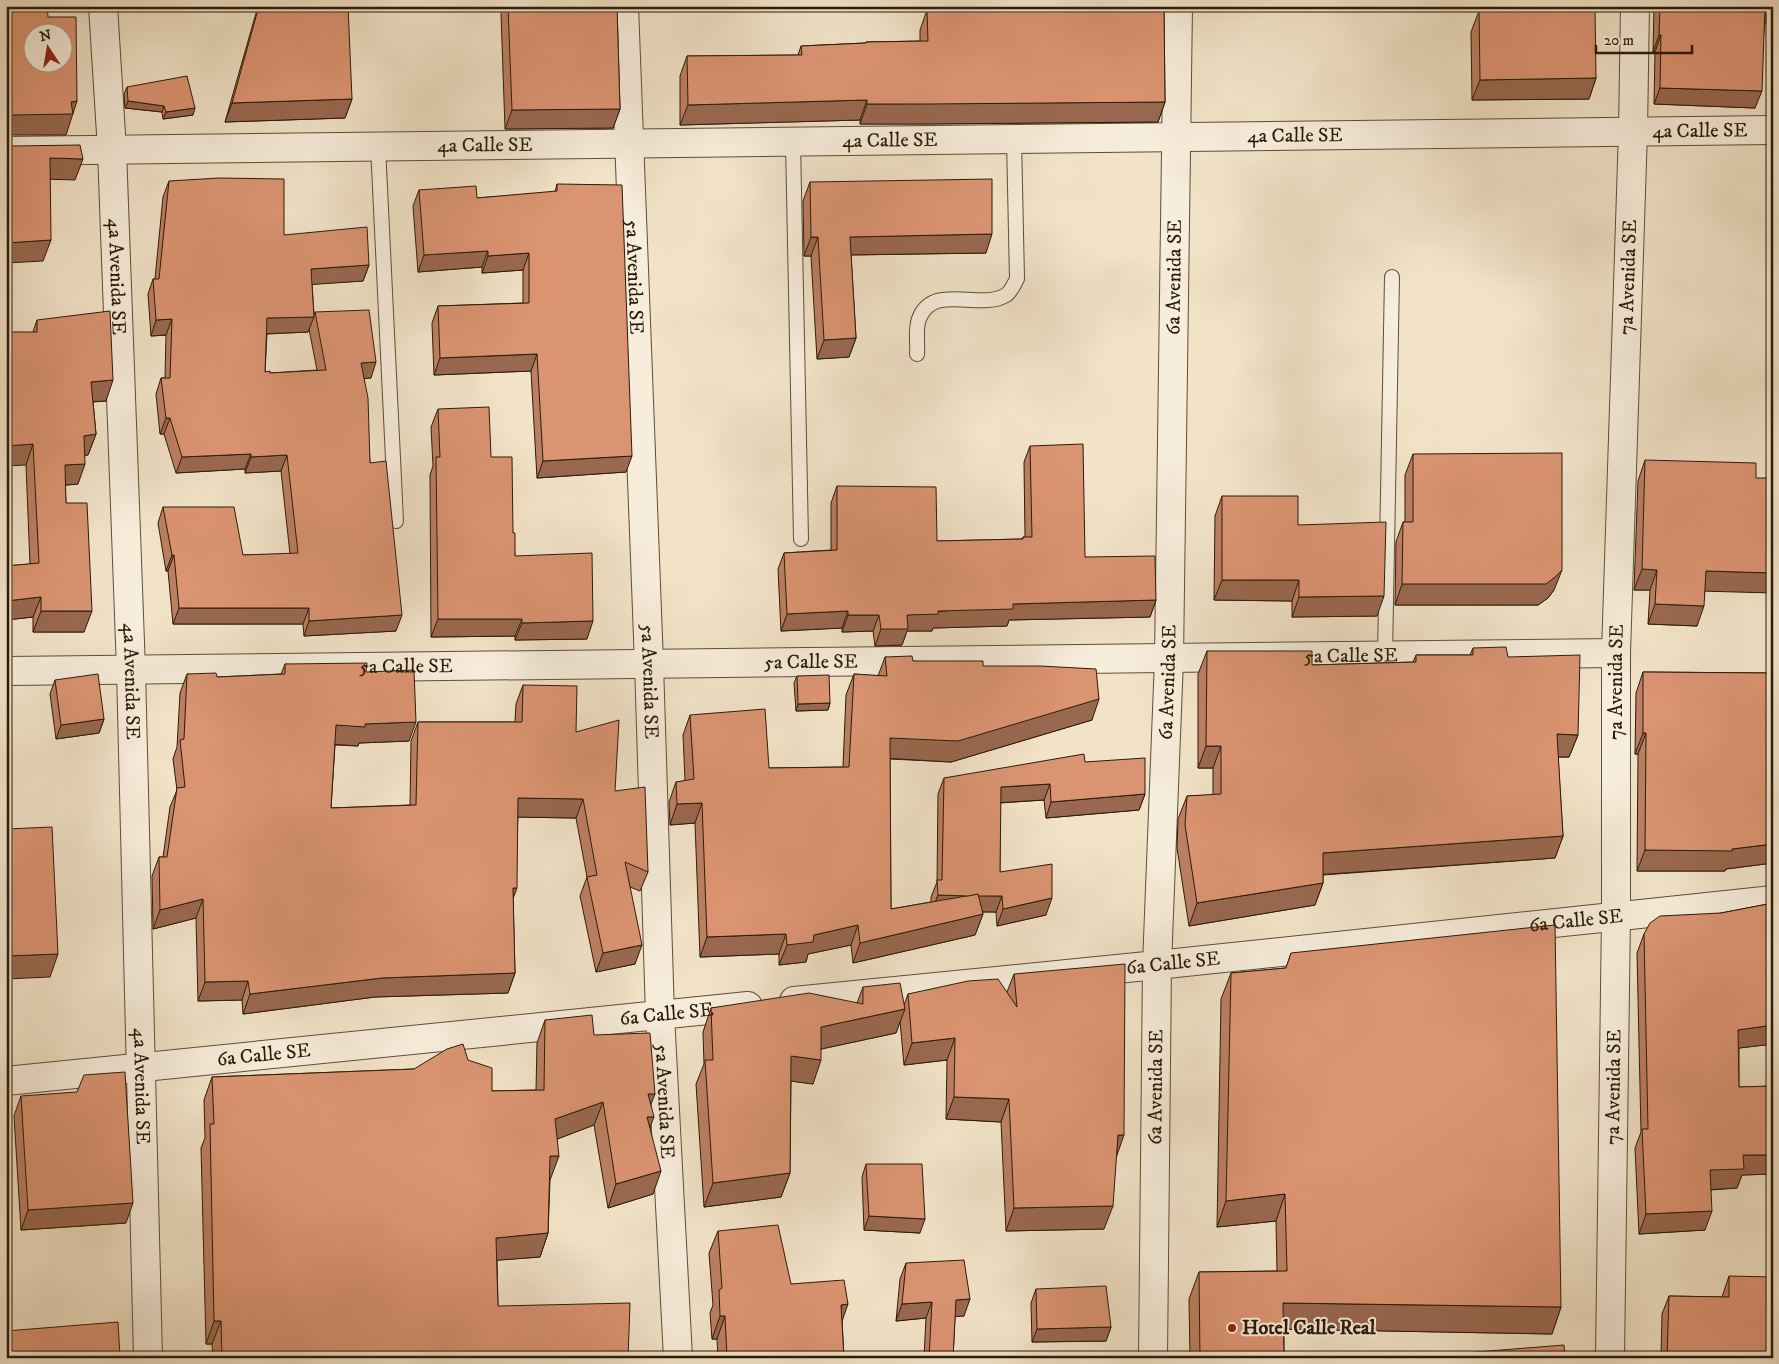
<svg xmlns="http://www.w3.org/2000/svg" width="1779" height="1364" viewBox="0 0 1779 1364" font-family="'IM FELL DW Pica',serif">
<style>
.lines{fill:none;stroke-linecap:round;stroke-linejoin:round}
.lane-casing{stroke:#5d4d38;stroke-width:16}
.street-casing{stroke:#5d4d38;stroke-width:30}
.lane{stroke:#f7eddb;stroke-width:14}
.street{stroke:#f7eddb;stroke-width:28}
.wall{fill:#bc7f62;stroke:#2b1b08;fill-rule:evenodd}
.shaded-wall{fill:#996850;stroke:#2b1b08}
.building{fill:#db9472;stroke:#2b1b08;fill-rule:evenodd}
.poi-dot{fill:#8f2418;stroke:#f7eddb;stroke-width:2}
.labels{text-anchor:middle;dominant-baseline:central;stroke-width:4;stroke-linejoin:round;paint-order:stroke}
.street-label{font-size:20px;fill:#2b1b08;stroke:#f7eddb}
.poi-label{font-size:20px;font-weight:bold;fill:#2b1b08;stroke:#f7eddb;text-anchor:start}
</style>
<rect width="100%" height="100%" fill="#f2e3c8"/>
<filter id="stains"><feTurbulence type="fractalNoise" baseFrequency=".004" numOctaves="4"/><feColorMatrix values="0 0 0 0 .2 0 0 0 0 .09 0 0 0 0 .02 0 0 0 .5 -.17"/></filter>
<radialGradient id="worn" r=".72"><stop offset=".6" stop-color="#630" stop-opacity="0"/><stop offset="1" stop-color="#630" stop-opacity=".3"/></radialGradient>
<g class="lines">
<!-- lane casing -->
<g class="lane-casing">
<g id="lane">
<path d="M793,142L801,539"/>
<path d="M378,146L396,521"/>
<path d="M917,354C918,344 915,329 919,319C933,282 980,311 1006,295C1011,292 1014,284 1017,279L1014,139"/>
<path d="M1385,656L1392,277"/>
</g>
</g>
<!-- street casing -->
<g class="street-casing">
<g id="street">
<path id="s1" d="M103,6L112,150L131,670L148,1358"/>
<path id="s2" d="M624,6L649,664L660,1015L678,1358"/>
<path id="s3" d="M6,151L1773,130"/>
<path id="s4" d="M6,671L1616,653"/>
<path id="s5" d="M794,1001L1157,965L1773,900"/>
<path id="s6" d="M6,1081L748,1006"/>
<path id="s7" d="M1153,1358L1157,965L1169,659L1178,6"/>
<path id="s8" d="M1610,1358L1616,916V653L1633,131L1635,6"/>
</g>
</g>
<!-- lane -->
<use href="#lane" class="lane"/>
<!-- street -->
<use href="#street" class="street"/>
</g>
<!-- wall -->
<g class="wall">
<path d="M258,6H284V10L352,99L345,118L225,122Z"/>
<path d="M504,6H617L620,109L613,128L505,129L501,14Z"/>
<path d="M931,6H1166L1164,11L1165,102L1158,122L922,124H860V120L680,125V76L687,56L798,55L801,46L865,43L866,42L920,41V30L927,10H931Z"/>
<path d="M1654,6H1773L1765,23L1755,108L1654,104L1655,52H1653Z"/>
<path d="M1479,11L1596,78L1589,99L1472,100L1471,32Z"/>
<path d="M127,87L193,115L163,119L162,112L125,108L124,94Z"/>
<path d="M169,181L284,235L369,265L363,281L312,284L314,315L315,312L371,378H364L370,463L396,631L304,636L303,624H173L168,571H166L158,523L163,507L243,555L290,554L281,471L245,473V469L176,473L164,434H160L156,394L161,378H165L166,335L151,336L148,294L153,279H155L163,197ZM309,329L317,370L270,373L265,372L267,334L308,332Z"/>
<path d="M810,182L986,253L851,255L856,338L849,357L817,359L811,256H804L803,201Z"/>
<path d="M557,184L626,472L537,478L531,371L434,375L432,323L438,306L523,303V270L482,273V267L418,272L413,206L419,190L477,198L555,192Z"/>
<path d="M37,320L106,401L93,402L96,434L88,455H85L78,484L65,485L66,503L84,632H33V617L6,620V566L30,564L26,465L33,332Z"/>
<path d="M438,409L513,533L515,556L587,639L515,640V636L431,637L430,475L433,466L431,427Z"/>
<path d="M1030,446L1085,557L1156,600L1150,617L1009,620L1007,626L933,628L932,631H907L902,645L875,646L873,631L842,632V628L781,631L778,569L784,553L831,550V503L837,486L937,541L1022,539L1023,537H1025L1024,462Z"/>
<path d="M1413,454L1554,590L1548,598L1538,605H1395L1396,542L1403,522H1405V475Z"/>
<path d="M1645,460L1705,591L1697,626L1648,624L1650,590H1634L1638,481Z"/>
<path d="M1222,496L1298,525L1377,616L1292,617V601L1214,600L1215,516Z"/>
<path d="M1773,639V863L1726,869L1725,871H1637L1638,754H1635L1636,693L1643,672L1768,673V653Z"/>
<path d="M1473,648L1508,657L1578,735L1569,757H1558L1563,836L1555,858L1323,875V883L1315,905L1189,926L1177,848L1178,819L1187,796L1213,795V768H1198V674L1207,651L1312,665L1413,662L1416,655H1470Z"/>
<path d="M885,657L913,661L983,666L1092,720L951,762L890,759L891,909L931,902V897L937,882L938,794L944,778L1085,762L1145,794L1139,810L1046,818L1044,800L1000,803V872L1046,915L997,926L996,912H982L983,914L975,935L853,963L851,945L808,954L806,962L779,965V954L700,957L695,823L670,825L669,802L676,782L685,781L683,735L690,715L769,768L843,767L846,695L854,674L878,676Z"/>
<path d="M285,664L366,672L409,741L359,743L358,746L335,745L331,808L410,805L411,741L418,722H515L516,704L523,685L576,732L615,791L648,872L640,891L630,887L635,964L596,972L580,896L587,877L576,818L518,817L513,897L515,973L508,993L375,997L243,1014L242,1000L198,1001L196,918L153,929L152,876L159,857H163L170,807L177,790L173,759L177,747L180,693L187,674L217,677L281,674Z"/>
<path d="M797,676L830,703L828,710L796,711L794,683Z"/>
<path d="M55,680L104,719L99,733L56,739L50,694Z"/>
<path d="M1773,903V1044L1739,1048V1087L1773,1086V1174L1742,1175L1737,1188L1711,1190L1705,1230L1639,1234L1635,1148L1641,1132L1637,953L1644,934L1721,913Z"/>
<path d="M1291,953L1561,1307L1552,1334L1284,1329V1358H1190L1189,1299L1199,1272L1277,1271L1276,1221L1217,1227L1221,999L1231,973L1286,968Z"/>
<path d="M1014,974L1116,1157L1104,1229L1006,1231L1001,1122L946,1119L947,1060L904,1065L900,1021L896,1033L821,1049L813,1084L791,1081L790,1173L781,1197L704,1207L696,1084L704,1064L703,1032L711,1008L857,1003L863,987L904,1005L908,994L1007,992Z"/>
<path d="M545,1020L594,1035L651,1104L650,1128L653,1194L608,1208L594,1125L557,1139L550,1180L548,1233L540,1257L497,1260L498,1306L628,1358H213L212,1344H206L201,1148L205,1138L204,1100L212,1077L414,1069L468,1060L492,1091L536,1090L537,1043Z"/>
<path d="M21,1096L126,1223L21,1230L14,1116Z"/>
<path d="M866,1164L920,1233L864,1230L862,1177Z"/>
<path d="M718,1231L842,1321L844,1358H718L717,1339H712L710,1313L713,1305L709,1253Z"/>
<path d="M906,1263L964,1316H955L953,1358H924L926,1318L896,1321L900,1279Z"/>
<path d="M1729,1276L1773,1358H1661L1662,1314L1669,1296L1722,1297Z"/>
<path d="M1036,1289L1111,1327L1106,1341L1032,1342L1031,1303Z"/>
</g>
<!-- shaded-wall -->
<g class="shaded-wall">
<path d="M1765,6H1773V23L1759,22Z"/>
<path d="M1659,35H1661L1655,52H1653Z"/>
<path d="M1596,78L1589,99L1472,100L1480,80Z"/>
<path d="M1660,88L1762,91L1755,108L1654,104Z"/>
<path d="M352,99L345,118L225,122L232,103Z"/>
<path d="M867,100L860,120L680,125L688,105Z"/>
<path d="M77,101L66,135H6V117L71,102Z"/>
<path d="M128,101L164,106L162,112L125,108Z"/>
<path d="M1165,102L1158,122L922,124H860L867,104Z"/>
<path d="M195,108L193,115L163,119L166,112Z"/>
<path d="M620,109L613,128L505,129L512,110Z"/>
<path d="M50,158L83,159L75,180L42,179Z"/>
<path d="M992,234L986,253L843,255L850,237Z"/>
<path d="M811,237H818L811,256H804Z"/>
<path d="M51,240L43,261L6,263V243Z"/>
<path d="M488,251L482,267L418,272L424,255Z"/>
<path d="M529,253L523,270L482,273L488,256Z"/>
<path d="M369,265L363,281L305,285L311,269Z"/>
<path d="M314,317L308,332L261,334L267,318Z"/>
<path d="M172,319L166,335L151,336L156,320Z"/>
<path d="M856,338L849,357L817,359L824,340Z"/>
<path d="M537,354L531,371L434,375L440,358Z"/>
<path d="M376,362L371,378L355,379L361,363Z"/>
<path d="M113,380L106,401L84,402L91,382Z"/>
<path d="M166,418H170L164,434H160Z"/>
<path d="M96,434L88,455L76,456L84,436Z"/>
<path d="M33,444L26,465L6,466V446Z"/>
<path d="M251,454L245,469L176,473L182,457Z"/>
<path d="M287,455L281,471L245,473L251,457Z"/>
<path d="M632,456L626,472L537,478L543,461Z"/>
<path d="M85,464L78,484L57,486L65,465Z"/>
<path d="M172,555H174L168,571H166Z"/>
<path d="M1642,569L1657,570L1650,590H1634Z"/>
<path d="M1562,570L1554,590L1548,598L1538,605H1395L1402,584Z"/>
<path d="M1706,571L1773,573V593L1699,591Z"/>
<path d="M1222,580H1299L1292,601L1214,600Z"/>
<path d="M1384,596L1377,616L1292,617L1299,597Z"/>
<path d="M41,597L33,617L6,620V601Z"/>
<path d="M1156,600L1150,617L1009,620L1007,626L933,628L932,631H907L902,645L875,646L881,629L907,615L1013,604Z"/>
<path d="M1655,604L1704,606L1697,626L1648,624Z"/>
<path d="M179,608H309L303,624H173Z"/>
<path d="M41,611H92L84,632H33Z"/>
<path d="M848,611L842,628L781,631L787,614Z"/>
<path d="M402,615L396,631L304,636L309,621Z"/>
<path d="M848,615H879L873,631L842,632Z"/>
<path d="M438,619H522L515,636L431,637Z"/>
<path d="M593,621L587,639L515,640L522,623Z"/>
<path d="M1099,699L1092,720L951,762L883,758L890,738Z"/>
<path d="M830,703L828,710L796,711L798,704Z"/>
<path d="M104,719L99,733L56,739L61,725Z"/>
<path d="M416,722L409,741L359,743L358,746L329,744L336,725Z"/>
<path d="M1643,733H1646L1638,754H1635Z"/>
<path d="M1557,734L1578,735L1569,757H1548Z"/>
<path d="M1206,746H1221L1213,768H1198Z"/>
<path d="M1050,784L1044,800L995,803L1001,787Z"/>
<path d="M1145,794L1139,810L1046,818L1051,802Z"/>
<path d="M518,798L583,799L576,818L511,817Z"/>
<path d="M702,803L695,823L670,825L677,804Z"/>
<path d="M1563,836L1555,858L1315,875L1323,853Z"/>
<path d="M1773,844V863L1726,869L1725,871H1637L1645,850L1732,849Z"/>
<path d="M1323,883L1315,905L1189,926L1197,903Z"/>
<path d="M513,888H517L510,907Z"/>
<path d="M938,895L1002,896L996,912L932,911Z"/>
<path d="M1052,898L1046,915L997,926L1003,909Z"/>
<path d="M203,899L196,918L153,929L160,910Z"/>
<path d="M983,914L975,935L853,963L860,943Z"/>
<path d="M858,925L851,945L808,954L806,962L779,965L787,945L814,935Z"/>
<path d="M786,934L779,954L700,957L707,937Z"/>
<path d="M642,945L635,964L596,972L603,953Z"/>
<path d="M58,954L50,977L6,979V956Z"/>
<path d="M515,973L508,993L375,997L243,1014L250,994L382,978Z"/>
<path d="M248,981L242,1000L198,1001L205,982Z"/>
<path d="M905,1009L896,1033L812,1051L821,1027Z"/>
<path d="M1773,1025V1044L1731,1049L1738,1030Z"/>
<path d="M955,1038L947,1060L904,1065L912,1043Z"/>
<path d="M791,1056L821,1060L813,1084L783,1080Z"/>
<path d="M648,1094H655L646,1117Z"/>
<path d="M954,1097L1009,1099L1001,1122L946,1119Z"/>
<path d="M603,1102L594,1125L547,1143L555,1119Z"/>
<path d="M647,1117H654L645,1140Z"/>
<path d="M1118,1135H1124L1116,1158Z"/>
<path d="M1743,1155H1773V1174L1742,1175L1737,1188L1703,1190L1710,1170Z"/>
<path d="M550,1156H559L550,1180H542Z"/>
<path d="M661,1171L653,1194L608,1208L616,1184Z"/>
<path d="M790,1173L781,1197L704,1207L713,1183Z"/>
<path d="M1285,1194L1276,1221L1217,1227L1226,1201Z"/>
<path d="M133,1203L126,1223L21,1230L28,1210Z"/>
<path d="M1113,1206L1104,1229L1006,1231L1014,1208Z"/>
<path d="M1712,1211L1705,1230L1639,1234L1646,1214Z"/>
<path d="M869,1216L925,1219L920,1233L864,1230Z"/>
<path d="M548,1233L540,1257L488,1261L496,1238Z"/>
<path d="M970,1299L964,1316L950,1317L956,1300Z"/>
<path d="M932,1302L926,1318L896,1321L902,1304Z"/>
<path d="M1283,1303L1561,1307L1552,1334L1274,1329Z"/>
<path d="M848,1304L840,1327L841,1305Z"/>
<path d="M720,1316H725L717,1339H712Z"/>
<path d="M214,1321H221L212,1344H206Z"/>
<path d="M1111,1327L1106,1341L1032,1342L1037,1329Z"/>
</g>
<!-- building -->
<g class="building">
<path d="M6,6H47L48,17H76L77,101L71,102L73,114L13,115L6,117ZM32,32H62V62H32Z"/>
<path d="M259,6H284V10L348,6L352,99L232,103Z"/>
<path d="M508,6H617L620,109L512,110Z"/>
<path d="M938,6H1164L1165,102L930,104H867V100L688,105L687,56L802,55L801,46L866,43V42L928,41L927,10H938Z"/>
<path d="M1660,6H1765L1762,91L1660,88L1661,35H1659Z"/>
<path d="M1595,9L1596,78L1480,80L1479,11Z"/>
<path d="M187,76L195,108L166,112L164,106L128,101L127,87Z"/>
<path d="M6,144L13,146L80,145L83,159L50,158L51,240L6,243Z"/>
<path d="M219,178L284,179V235L367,227L369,265L311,269L314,317L267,318L265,372L270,371V373L326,370L315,312L369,310L376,362L361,363L368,398L370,463L386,461L402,615L309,621V608H179L174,555H172L163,507H234L243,555L298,553L287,455L251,457V454L182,457L170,418H166L161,378H170L172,319L156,320L153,279H159L169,181Z"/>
<path d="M992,179V234L850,237L856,338L824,340L818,237H811L810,182Z"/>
<path d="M557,184L622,185L632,456L543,461L537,354L440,358L438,306L529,303V253L488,256V251L424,255L419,190L476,186L477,198L557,191Z"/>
<path d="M110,311L113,380L91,382L96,434L84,436L85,464L65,465L66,503H87L92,611H41V597L6,601V566L39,563L33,444L6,446V332H37V320Z"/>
<path d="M489,407L491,457H512L513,533H515V556L592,553L593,621L522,623V619H438L436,457H440L438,409Z"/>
<path d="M1083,444L1085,557L1155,556L1156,600L1013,604V609L938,611V614L907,615L908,629H881L879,615H848V611L787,614L784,553L837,550V486L936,487L937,541L1023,539V537H1032L1030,446Z"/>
<path d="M1562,453V570L1555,577L1546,584H1402L1403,522H1413V454Z"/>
<path d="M1645,460L1756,463V478H1773V573L1706,571L1704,606L1655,604L1657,570L1642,569Z"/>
<path d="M1222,496H1298V525L1386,522L1384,596L1299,597V580H1222Z"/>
<path d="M1506,647L1508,657L1580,655L1578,735L1557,734L1563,836L1323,853V883L1197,903L1185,825L1187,796L1221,794V746H1206L1207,651H1312V665L1416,662V655H1473V648Z"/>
<path d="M912,656L913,661H983V666H1040L1096,669L1099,699L958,741L890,738L891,909L978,894L983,914L860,943L858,925L814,935L813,942L787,945L786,934L707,937L702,803L677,804L676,782L694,779L690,715L765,709L769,768L849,767L854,674L887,676L885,657Z"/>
<path d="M367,663L366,672L414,670L416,722L365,724V727L336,725L331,808L416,805L418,722H522L523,685L577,686L576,732L619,720L615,791L645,787L648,872L625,862L642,945L603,953L587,877L597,875L583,799L518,798L517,888H513L515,973L382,978L250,994L248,981L205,982L203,899L160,910L159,857H167L177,788L185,787L180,740L184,739L187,674L216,673L217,677L285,674V664Z"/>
<path d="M1643,672L1773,673V844L1732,849V851L1645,850L1646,733H1643Z"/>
<path d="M98,674L104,719L61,725L55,680Z"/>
<path d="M829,675L830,703L798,704L797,676Z"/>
<path d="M1084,754L1085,762L1145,758V794L1051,802L1050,784L1001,787L1000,872L1052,864V898L1003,909L1002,896H979L978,894L968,896L938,895L937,880H942L944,778Z"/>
<path d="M52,827L58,954L6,956V829Z"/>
<path d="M1773,903V1025L1738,1030L1739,1087L1773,1086V1155H1743L1744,1169L1710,1170L1712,1211L1646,1214L1642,1129H1648L1644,934L1650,923L1660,916L1721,913Z"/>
<path d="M1555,925L1561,1307L1283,1303L1284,1358H1200L1199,1272L1287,1271L1285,1194L1226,1201L1231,973L1286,968L1291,953Z"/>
<path d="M1125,964L1124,1135H1118L1113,1206L1014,1208L1009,1099L954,1097L955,1038L912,1043L908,994L968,981L998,979L1017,1007L1014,974Z"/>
<path d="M900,983L905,1009L821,1027V1060L791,1056L790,1173L713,1183L705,1060H713L711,1008L809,993L863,1004V987Z"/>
<path d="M592,1015L594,1035L650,1033L655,1094H648L654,1117H647L661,1171L616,1184L603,1102L555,1119L559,1156H550L548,1233L496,1238L498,1306L630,1303L628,1358H222L221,1321H214L210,1124H214L212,1077L414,1069L447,1049L463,1044L468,1060L492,1068V1091L544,1090L545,1020Z"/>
<path d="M125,1072L133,1203L28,1210L21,1096L77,1092L84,1075Z"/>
<path d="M866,1164H922L925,1219L869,1216Z"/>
<path d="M778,1225L791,1284L844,1280L848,1304L841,1305L844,1358H727L725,1316H720L719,1290L722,1288L718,1231Z"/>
<path d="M964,1260L970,1299L956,1300L953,1358H929L932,1302L902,1304L906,1263Z"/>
<path d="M1729,1276L1773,1277V1358H1667L1669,1296L1729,1297Z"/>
<path d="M1106,1286L1111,1327L1037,1329L1036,1289Z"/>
<path d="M118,1322L120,1356L102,1358H6V1331Z"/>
<path d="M1564,1345L1565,1358H1401Z"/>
</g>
<!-- markers -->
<circle class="poi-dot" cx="1232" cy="1328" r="5"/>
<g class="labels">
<!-- street labels -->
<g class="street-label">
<text stroke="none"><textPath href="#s3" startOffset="1694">4a Calle SE</textPath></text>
<text stroke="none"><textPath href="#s3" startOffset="1289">4a Calle SE</textPath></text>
<text stroke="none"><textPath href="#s3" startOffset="884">4a Calle SE</textPath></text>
<text stroke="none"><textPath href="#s3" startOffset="479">4a Calle SE</textPath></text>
<text stroke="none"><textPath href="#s1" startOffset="271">4a Avenida SE</textPath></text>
<text stroke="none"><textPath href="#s2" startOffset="271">5a Avenida SE</textPath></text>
<text stroke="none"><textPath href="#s7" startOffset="1081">6a Avenida SE</textPath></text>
<text stroke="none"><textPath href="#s8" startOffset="1081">7a Avenida SE</textPath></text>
<text stroke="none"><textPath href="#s4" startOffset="1345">5a Calle SE</textPath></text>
<text stroke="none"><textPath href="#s4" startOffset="805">5a Calle SE</textPath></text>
<text stroke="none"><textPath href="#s4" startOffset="400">5a Calle SE</textPath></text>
<text stroke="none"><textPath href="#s1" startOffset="676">4a Avenida SE</textPath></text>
<text stroke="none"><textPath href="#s2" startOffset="676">5a Avenida SE</textPath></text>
<text stroke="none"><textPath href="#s7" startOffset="676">6a Avenida SE</textPath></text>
<text stroke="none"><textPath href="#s8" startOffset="676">7a Avenida SE</textPath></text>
<text stroke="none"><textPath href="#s5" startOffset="786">6a Calle SE</textPath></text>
<text stroke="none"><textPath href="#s5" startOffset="381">6a Calle SE</textPath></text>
<text stroke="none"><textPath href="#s6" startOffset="664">6a Calle SE</textPath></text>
<text stroke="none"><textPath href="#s6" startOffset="259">6a Calle SE</textPath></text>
<text stroke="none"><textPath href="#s1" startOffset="1081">4a Avenida SE</textPath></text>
<text stroke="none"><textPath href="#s7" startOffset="271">6a Avenida SE</textPath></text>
<text stroke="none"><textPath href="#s8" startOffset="271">7a Avenida SE</textPath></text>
<text stroke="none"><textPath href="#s2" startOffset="1096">5a Avenida SE</textPath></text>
</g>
<!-- poi labels -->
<g class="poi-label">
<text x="1242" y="1328">Hotel Calle Real</text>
</g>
</g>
<!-- margin -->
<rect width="1779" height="1364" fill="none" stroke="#f2e3c8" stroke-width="25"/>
<rect x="8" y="8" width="1764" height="1349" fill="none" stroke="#2b1b08" stroke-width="2.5"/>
<rect x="12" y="12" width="1754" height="1339" fill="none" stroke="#2b1b08"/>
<!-- north arrow -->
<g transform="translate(48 48) rotate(348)"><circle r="24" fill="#f7eddb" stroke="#a59987"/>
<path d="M0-4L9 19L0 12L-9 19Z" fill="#8f2418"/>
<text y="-8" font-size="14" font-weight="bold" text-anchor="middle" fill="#2b1b08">N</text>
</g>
<!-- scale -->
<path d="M1596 45v8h96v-8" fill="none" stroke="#2b1b08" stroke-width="2.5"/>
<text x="1604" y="45" font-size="15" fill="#2b1b08" stroke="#f7eddb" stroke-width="4" paint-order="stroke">20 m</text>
<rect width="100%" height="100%" filter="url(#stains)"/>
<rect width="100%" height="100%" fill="url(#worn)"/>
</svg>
